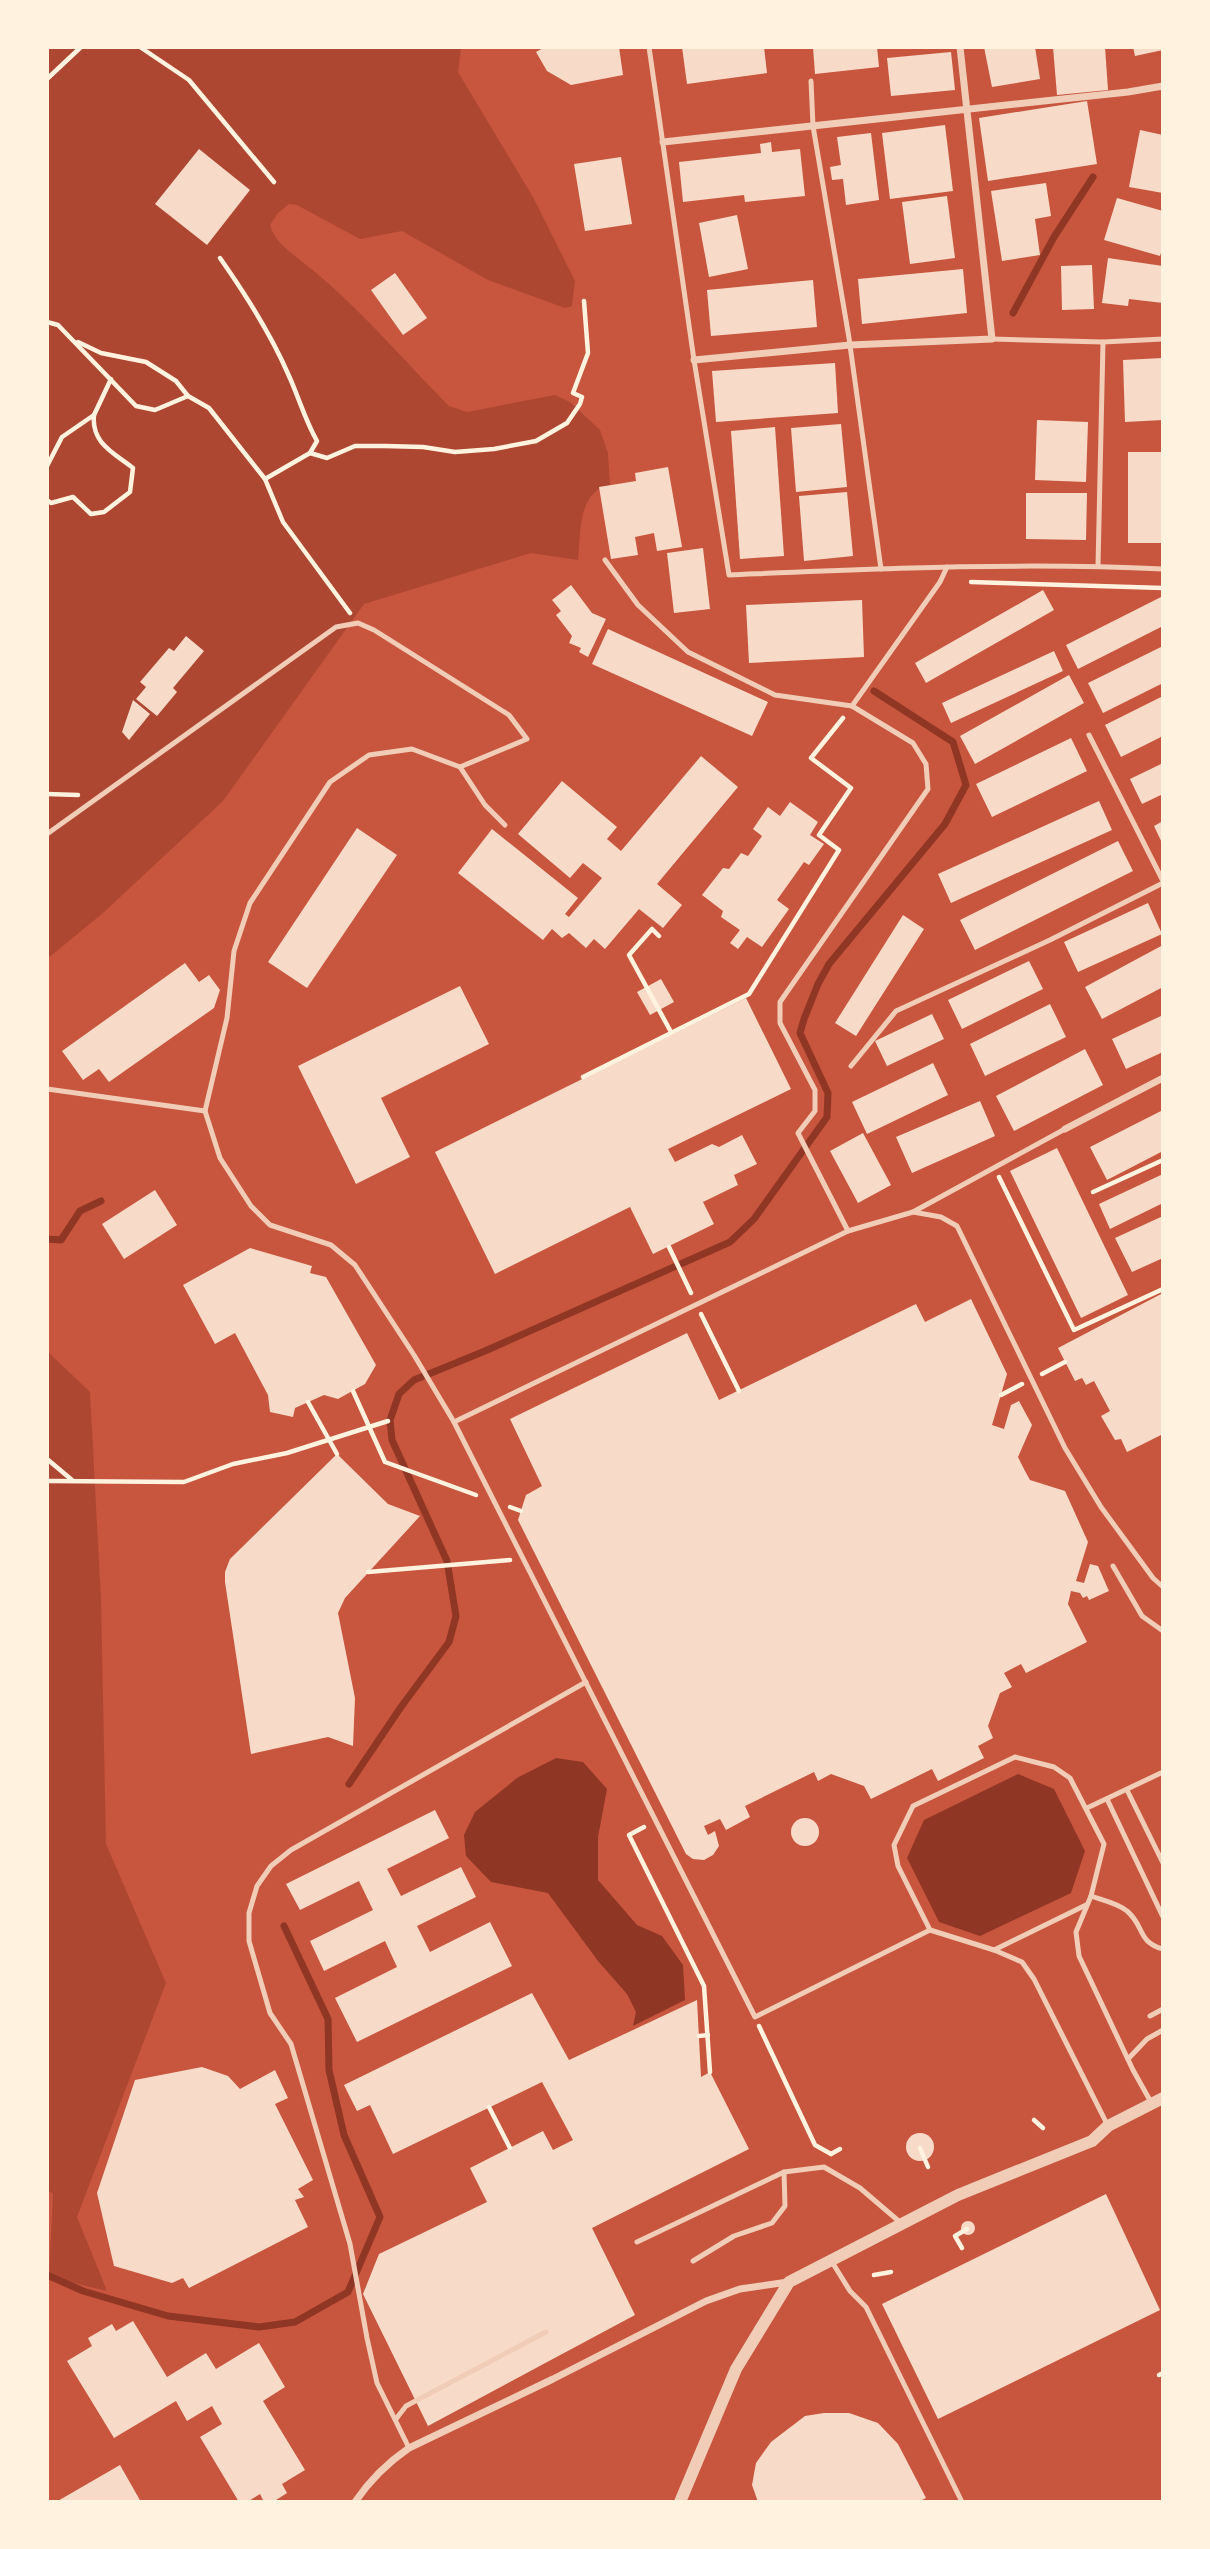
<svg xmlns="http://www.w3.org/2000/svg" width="1210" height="2549" viewBox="0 0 1210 2549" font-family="Barlow,sans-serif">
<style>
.green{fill:#ae4732}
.water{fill:#8f3625}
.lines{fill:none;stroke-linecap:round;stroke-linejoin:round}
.stream{stroke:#8f3625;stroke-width:7}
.building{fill:#f7dbc8}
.path{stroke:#fff3e0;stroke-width:4.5}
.service{stroke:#f1ccb7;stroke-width:5}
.minor{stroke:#f1ccb7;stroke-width:7}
.tertiary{stroke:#f1ccb7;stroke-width:12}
</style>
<rect width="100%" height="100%" fill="#c8553d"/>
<!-- green -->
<g class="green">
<path d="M47,47H461L458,72L534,199L575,281L572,306L565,308L488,280L402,231L360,239L297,205L289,204L278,213L270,225C275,244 296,256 310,268C361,309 403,360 449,406L467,412L555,395L570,402L600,430L608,453L610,485C577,492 581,533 578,560L531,553L364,604L223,801L103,913L47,959Z"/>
<path d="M47,1351L90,1392L101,1600L106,1844L166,1983L77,2217L107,2291L49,2277L53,2194L47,2190Z"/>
</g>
<!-- water -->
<g class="water">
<path d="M556,1758L583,1762L607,1789L598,1837V1880L637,1925L662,1936L683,1965L685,2000L633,2026L636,2012L627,1994L598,1961L548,1893L491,1882L466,1856L464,1835L475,1812L517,1778Z"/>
<path d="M1018,1774L1054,1789L1085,1851L1071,1893L980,1936L939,1922L907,1858L924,1820Z"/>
</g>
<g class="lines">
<!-- stream -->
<g class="stream">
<path d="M1013,313L1054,237L1093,177"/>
<path d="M47,1239L61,1240L80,1211L101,1201"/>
<path d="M349,1784L401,1707L449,1642L456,1616L447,1561L392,1440L390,1420L399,1394L414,1380L485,1351L730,1242L754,1219L827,1117L828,1093L800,1033L804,1019L818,984L829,964L945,824L966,785L953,742L874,691"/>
<path d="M47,2275L83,2291L168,2316L259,2327L295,2322L348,2292L380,2217L344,2135L329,2070L328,2019L284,1926"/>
</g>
</g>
<!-- building -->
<g class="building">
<path d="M545,47H619L623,75L571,85L547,71L536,52Z"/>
<path d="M682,47H764L767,73L687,84Z"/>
<path d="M813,47H877L879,67L815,74Z"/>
<path d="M984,47H1035L1040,79L992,87Z"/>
<path d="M1053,47H1105L1108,90L1057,95Z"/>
<path d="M1133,47H1163V50L1135,56Z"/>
<path d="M951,52L955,90L891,96L887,58Z"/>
<path d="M1087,101L1097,164L988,181L979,118Z"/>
<path d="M945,125L953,191L890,199L882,133Z"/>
<path d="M1140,130L1163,135V193L1129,187Z"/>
<path d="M871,133L879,200L846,205L843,179L832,180L830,167L841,165L837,137Z"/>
<path d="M771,142L772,152L800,149L805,196L745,202L744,195L683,202L679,162L761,153L760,144Z"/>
<path d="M199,149L250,190L207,245L155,204Z"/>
<path d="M621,157L632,224L585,231L574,164Z"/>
<path d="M1046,183L1051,216L1035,219L1040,255L1002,261L991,191Z"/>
<path d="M947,196L955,258L910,264L902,202Z"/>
<path d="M1117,198L1163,211V246L1160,256L1104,240Z"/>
<path d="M737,215L748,269L709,277L699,223Z"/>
<path d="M1108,258L1163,266V303L1129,299L1128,306L1102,303Z"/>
<path d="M1092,265L1094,309L1062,310L1061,266Z"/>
<path d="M963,269L967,313L862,324L858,279Z"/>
<path d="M395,273L427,318L403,335L371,290Z"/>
<path d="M813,280L817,327L711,336L707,290Z"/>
<path d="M1163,358V420L1125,422L1123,360Z"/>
<path d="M835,363L838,413L716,422L712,371Z"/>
<path d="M1037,420L1088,422L1086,482L1035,480Z"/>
<path d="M841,424L847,487L796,492L791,428Z"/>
<path d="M775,427L784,556L740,559L731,431Z"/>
<rect x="1128" y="452" width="35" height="91"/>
<path d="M668,467L682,547L657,551L654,533L635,537L638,555L611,559L599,487L636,481L635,473Z"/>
<path d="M847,492L853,556L804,561L799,496Z"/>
<path d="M1026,493H1087L1086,540L1026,539Z"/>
<path d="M703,548L710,609L674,613L667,553Z"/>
<path d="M571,585L592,613L606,619L588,657L579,652L581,648L569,643L572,636L556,615L561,611L552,600Z"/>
<path d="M1043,590L1054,610L926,683L915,663Z"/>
<path d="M1163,596V626L1078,669L1066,645Z"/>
<path d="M862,600L864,657L749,663L746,605Z"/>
<path d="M608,629L768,702L752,736L592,664Z"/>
<path d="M186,636L204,651L173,688L177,692L157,716L136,699L146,687L140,682L169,648L174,651Z"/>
<path d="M1163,646V683L1103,713L1088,683Z"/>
<path d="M1054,651L1063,671L951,723L942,703Z"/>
<path d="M1069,675L1084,703L975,764L960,736Z"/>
<path d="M1163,696V736L1121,757L1105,725Z"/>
<path d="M133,700L150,714L129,740L122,732Z"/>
<path d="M1071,738L1087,771L992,817L976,784Z"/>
<path d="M701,756L738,787L657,884L682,905L663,928L639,909L605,949L594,939L586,948L569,933L562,938L552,929L543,940L458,873L492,829L578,898L565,914L569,917L602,878L583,863L570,878L518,834L562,781L617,827L607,839L621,851Z"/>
<path d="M1163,763V794L1142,804L1130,779Z"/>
<path d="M1099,801L1112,830L951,903L938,874Z"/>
<path d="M790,802L818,822L810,835L824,844L809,865L804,862L777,900L789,909L762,947L747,937L738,949L730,943L740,930L721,917L723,911L702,895L723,868L729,869L741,853L748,856L762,836L753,829L768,807L780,816Z"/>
<path d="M1163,821V845L1154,826Z"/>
<path d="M357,828L397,855L307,988L268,962Z"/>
<path d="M1118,841L1133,871L975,950L960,920Z"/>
<path d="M1148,903L1162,934L1078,972L1064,942Z"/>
<path d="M903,915L924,929L856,1036L835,1023Z"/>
<path d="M1163,945V987L1102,1019L1085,987Z"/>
<path d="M1029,961L1043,989L962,1029L948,1000Z"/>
<path d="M185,963L199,982L209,975L220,990L214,1008L109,1082L99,1069L83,1080L62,1051Z"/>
<path d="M661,979L674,1002L650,1015L637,992Z"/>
<path d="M460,986L489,1044L381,1098L410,1157L356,1184L298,1066Z"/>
<path d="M746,998L791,1089L668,1149L675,1162L712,1144L719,1147L742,1135L757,1164L734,1175L738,1185L703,1202L714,1224L653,1254L630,1207L495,1274L435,1152Z"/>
<path d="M1050,1004L1066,1037L985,1076L970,1044Z"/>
<path d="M932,1014L944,1039L887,1066L875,1041Z"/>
<path d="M1163,1015V1052L1126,1069L1112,1039Z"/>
<path d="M1085,1049L1103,1085L1014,1131L996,1096Z"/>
<path d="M933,1063L948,1095L867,1134L852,1102Z"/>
<path d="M980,1101L995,1136L912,1173L896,1137Z"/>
<path d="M1163,1110V1151L1107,1180L1090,1147Z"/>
<path d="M863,1133L891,1185L858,1203L830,1151Z"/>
<path d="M1057,1148L1128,1295L1081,1318L1010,1171Z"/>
<path d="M1163,1174V1203L1110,1229L1099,1204Z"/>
<path d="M155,1190L177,1225L124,1259L102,1224Z"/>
<path d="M1163,1216V1258L1132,1272L1115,1238Z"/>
<path d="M250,1248L312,1266L310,1273L326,1277L376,1365L365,1384L338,1399L324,1395L295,1408L293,1417L270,1412L268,1395L235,1333L215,1344L183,1285Z"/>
<path d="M1163,1293V1434L1127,1452L1121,1439L1115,1440L1101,1416L1110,1411L1094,1381L1086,1385L1082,1378L1075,1381L1058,1348Z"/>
<path d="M971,1299L1007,1374L992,1425L1004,1429L1011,1405L1019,1401L1032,1425L1018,1457L1025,1471L1030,1480L1065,1491L1088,1542L1076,1581L1084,1583L1090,1564L1098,1566L1109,1591L1089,1600L1087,1596L1083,1598L1080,1593L1071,1591L1068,1604L1087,1642L1026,1673L1021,1664L1004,1673L1012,1687L1000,1693L988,1726L993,1738L978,1746L984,1758L938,1781L932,1769L871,1799L864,1786L831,1774L818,1781L814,1772L745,1806L750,1817L726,1830L720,1819L704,1826L708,1835L715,1831L719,1846L713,1855L704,1860L693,1859L686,1854L518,1520L526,1495L542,1486L510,1419L687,1333L719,1400L916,1304L925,1322Z"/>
<path d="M337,1454L388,1504L420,1516L345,1598L338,1613L355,1698L353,1746L328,1737L251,1754L225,1582V1572L230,1559Z"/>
<path d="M435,1810L449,1838L387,1869L401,1896L461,1867L476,1897L417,1926L430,1952L490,1922L512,1966L357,2042L335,1998L397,1967L385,1941L324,1971L310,1941L373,1910L359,1881L300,1910L286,1884Z"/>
<circle cx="805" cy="1832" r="14"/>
<path d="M532,1993L569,2060L697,2000L701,2077L710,2072L749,2149L592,2228L635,2315L428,2426L363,2294L379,2254L487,2202L470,2168L543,2131L553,2150L573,2140L542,2082L393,2154L370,2105L357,2111L344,2085Z"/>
<path d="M202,2067L228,2076L240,2089L275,2070L288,2098L275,2104L313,2180L298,2189L304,2197L295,2200L308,2227L189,2288L183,2278L172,2283L114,2266L97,2193L135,2080Z"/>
<circle cx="920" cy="2147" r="14"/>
<path d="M1106,2194L1160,2310L938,2419L882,2304Z"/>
<circle cx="968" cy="2228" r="7"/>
<path d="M133,2321L167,2377L206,2353L216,2369L259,2343L285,2387L263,2401L305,2470L282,2484L287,2493L273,2502H264L260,2494L247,2502H239L200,2437L222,2424L212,2406L187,2421L176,2401L114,2438L67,2361L92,2346L88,2338L112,2324L116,2331Z"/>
<path d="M824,2413H849L878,2423L898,2444L926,2498L918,2502H758L752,2485L756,2463L771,2442L805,2416Z"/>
<path d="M120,2465L141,2502H56Z"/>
</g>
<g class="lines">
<!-- path -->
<g class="path">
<path d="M140,47L189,80L274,182"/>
<path d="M47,79L81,47"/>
<path d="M220,258C246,295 271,334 289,376C299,398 305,420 317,441L310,453L265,479"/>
<path d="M47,322L58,325L136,406L155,410L188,396L209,408L265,479L283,522L350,613"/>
<path d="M78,342L101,353L146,362L176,381L188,396"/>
<path d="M310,453L327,458L355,446H385L423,447L455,452L494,449L536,441L567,423L580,404L582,397L573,393L588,353L584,301"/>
<path d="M47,466L62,437L94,415L111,379"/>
<path d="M47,500L51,503L73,497L91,514L104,512L130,492L133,468C114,453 91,443 94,415"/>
<path d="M971,582L1163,588"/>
<path d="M47,794L78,795"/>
<path d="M659,936L652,929L629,955L671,1032"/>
<path d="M583,1077L749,994L839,850L819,835L851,788L811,758L843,718"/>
<path d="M999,1177L1074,1330L1163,1289"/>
<path d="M1093,1192L1163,1160"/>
<path d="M669,1247L691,1293"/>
<path d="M701,1314L739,1391"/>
<path d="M1042,1374L1065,1362"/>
<path d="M353,1391L385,1462L476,1495"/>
<path d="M1001,1395L1022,1384"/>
<path d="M308,1402L337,1454"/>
<path d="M47,1459L72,1480"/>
<path d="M47,1481L184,1482L233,1464L287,1453L388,1421"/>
<path d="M510,1507L521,1511"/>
<path d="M368,1572L510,1560"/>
<path d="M644,1827L629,1835L704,1986L710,2072"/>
<path d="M759,2026L815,2145L831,2154"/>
<path d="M699,2036L708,2035"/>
<path d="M489,2107L510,2148"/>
<path d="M1034,2120L1043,2128"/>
<path d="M920,2148L928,2167"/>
<path d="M831,2154L840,2149"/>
<path d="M962,2248L955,2236L967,2229"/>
<path d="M874,2275L891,2272"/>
<path d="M1159,2375L1163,2373"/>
</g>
<!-- service -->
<g class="service">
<path d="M649,47L694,360L729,575C873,569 1018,562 1163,569"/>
<path d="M811,81L813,126L849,338L881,569"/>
<path d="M992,339L1103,342L1163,339"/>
<path d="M605,560L638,605L688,652L775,695L852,706"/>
<path d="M1098,566L1103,342"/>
<path d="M1089,735L1163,881"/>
<path d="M460,767L485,805L505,825"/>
<path d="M47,834L336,627L358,623L374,630L509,715L527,739L460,767L412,749L369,755L330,782L250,903L234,951L227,1018L205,1111L220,1158L251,1206L270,1225L331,1245L355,1265L414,1355L454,1422L755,2017L930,1930L994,1950L1022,1962L1034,1979L1108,2126"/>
<path d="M851,1066L896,1011L1050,940L1163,883"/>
<path d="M47,1089L205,1111"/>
<path d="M913,1212L1065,1129"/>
<path d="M848,1231L798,1133L815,1111V1090L780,1023V1002L928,789L926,764L913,743L852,706L940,582L947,567"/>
<path d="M454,1422L848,1231L913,1212L941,1217L957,1226L1065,1448L1101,1507L1153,1578L1163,1587"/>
<path d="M1113,1566L1142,1616L1163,1631"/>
<path d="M1127,1790L1163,1863"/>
<path d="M1107,1799L1163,1917"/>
<path d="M1087,1808L1163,1772"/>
<path d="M1091,1896C1102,1900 1118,1903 1127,1911C1145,1926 1137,1942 1163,1949"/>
<path d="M930,1930L898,1866L894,1845L913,1806L1015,1757L1054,1767L1070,1778L1104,1844L1091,1896L1076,1932L1079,1956L1133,2070L1152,2104"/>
<path d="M994,1950L1086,1905"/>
<path d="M1150,2016L1163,2009"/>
<path d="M1128,2059L1147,2039L1163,2030"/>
<path d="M637,2242L784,2172L824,2167L860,2188L901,2223"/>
<path d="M693,2261L734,2236L772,2223L785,2206L784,2172"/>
<path d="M832,2262L850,2291L866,2307L962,2502"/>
<path d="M396,2419L406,2406L546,2332"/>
<path d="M409,2448L377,2383L367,2338L350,2244L291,2044L270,2013L249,1941V1913L257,1886L271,1866L291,1850L586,1682"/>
</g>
<!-- minor -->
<g class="minor">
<path d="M663,142L1128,92L1163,86"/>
<path d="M694,360L850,345L992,339L960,47"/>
<path d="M1065,1129L1163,1078"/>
<path d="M355,2502C370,2480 387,2463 409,2448L553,2379L706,2301L740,2289L788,2282"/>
</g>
<!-- tertiary -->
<path class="tertiary" d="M680,2502L736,2369L789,2282L958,2195L1092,2141L1108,2126L1163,2098"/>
</g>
<!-- border -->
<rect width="1210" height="2549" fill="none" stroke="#fff3e0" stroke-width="98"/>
</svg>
